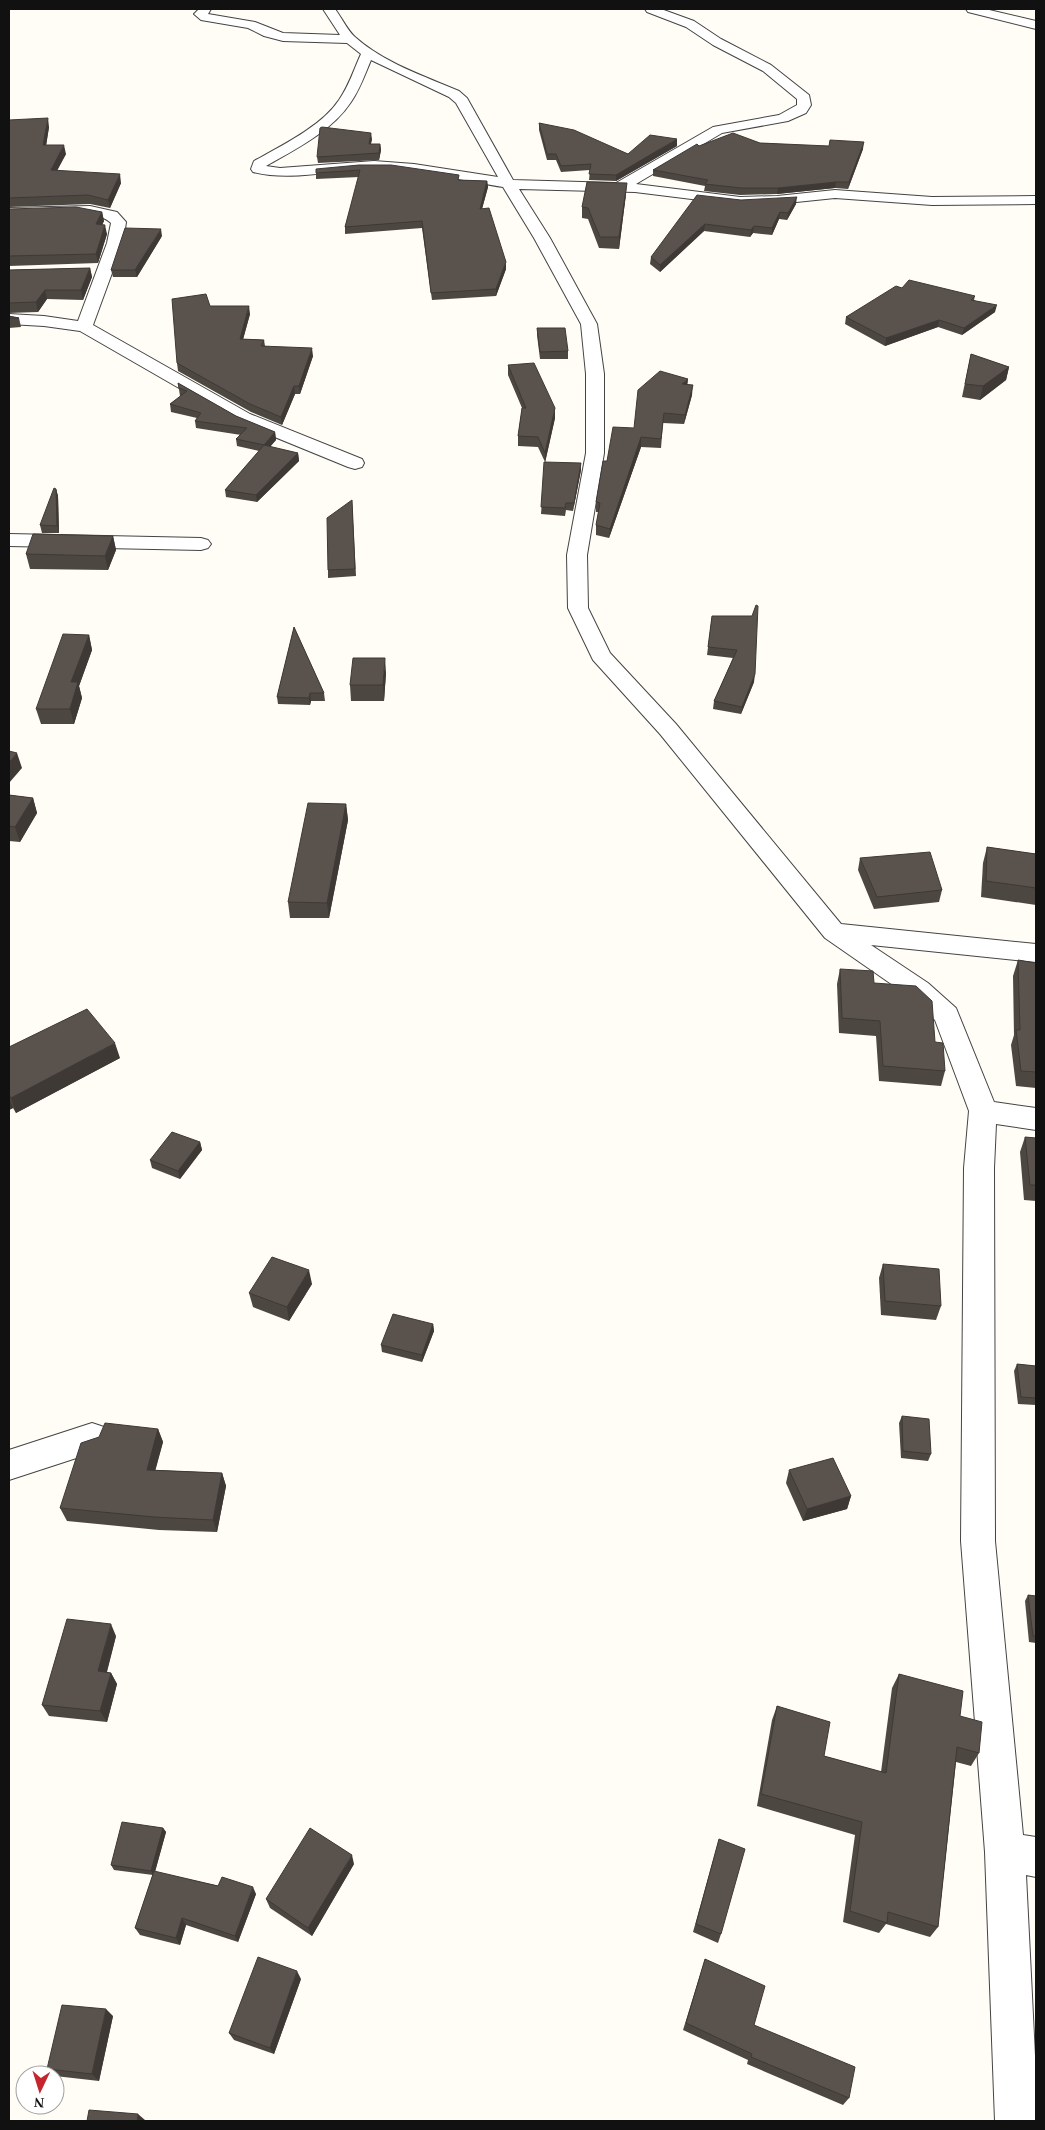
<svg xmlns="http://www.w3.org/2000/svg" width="1045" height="2130" viewBox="0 0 1045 2130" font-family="'Times New Roman',serif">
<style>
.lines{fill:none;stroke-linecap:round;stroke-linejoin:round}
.minor-casing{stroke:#444;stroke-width:2}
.minor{fill:#fff;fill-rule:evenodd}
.wall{fill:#4d4742}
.shaded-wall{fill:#3f3936}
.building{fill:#5a524d;stroke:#3f3936}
</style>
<rect width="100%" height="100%" fill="#fffdf5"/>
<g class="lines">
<!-- minor casing -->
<g class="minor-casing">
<g id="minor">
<path d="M199,9H211L208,14L255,22L283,33L340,35L323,9H335C342,18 347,30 355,37C384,63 424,76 459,91L467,98L513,180L616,183L713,127L779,115L797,105V99L763,71L713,45L686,27L647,12L645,9H661L694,21L721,39L771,65L809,95L811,105L806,113L788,121L722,133L636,184L740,197L777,196L835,190L932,197L1036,196V204L932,205L835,198L777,204L740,205L635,192L519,189L550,238L597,324L604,374V453L587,555L588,608L610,653L676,724L841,924L1036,944V962L871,945L928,983L956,1008L994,1102L1036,1108V1130L996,1124L994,1168L995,1541L1023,1835L1036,1837V1877L1026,1875L1036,2076V2121H995L985,1852L961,1541L964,1168L969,1111L935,1020L910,997L825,938L660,734L593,660L568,608L567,555L586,453V374L581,324L534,238L503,187C461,180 418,170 375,169C334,169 293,182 253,172L251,169L254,161C281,146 322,126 339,100C349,86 354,69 361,54L347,43L283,41L264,36L248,28L201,20L194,14ZM371,60L449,97L456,103L498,177L414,164L374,161L280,168L266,166C296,149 332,131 351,102C360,89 365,74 371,60Z"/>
<path d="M966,9H985L1036,21V29L968,12Z"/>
<path d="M90,206L117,212L126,222L123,243L93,325L250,414L362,459L364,463L362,467L355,469L348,467L238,422L80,331L44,326L9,324V314L44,316L78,321L107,243L111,223C96,207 32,216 9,216V208Z"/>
<path d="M9,534L201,538L208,540L211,544L208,548L201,550L9,546Z"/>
<path d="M92,1423L104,1427L109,1438L104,1449L9,1480V1450Z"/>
</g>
</g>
<!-- minor -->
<use href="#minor" class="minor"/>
</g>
<!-- wall -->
<g class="wall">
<path d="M9,120L49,127L46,145L66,154L57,171L121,183L110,208L90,204L9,207Z"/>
<path d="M539,123L628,154L677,146L616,181L589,180L590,170L561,172L556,160H547L539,130Z"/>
<path d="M372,139L371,144H380L381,150L379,160L318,163L317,157Z"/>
<path d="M760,143L863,149L848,189L835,188L777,194L740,195L704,191L705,186L653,176V170L699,146Z"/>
<path d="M359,165L460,180L487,181L488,187L482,209L506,269L496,296L432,300L422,228L345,234V227L359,177L316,179V173Z"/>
<path d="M626,194L619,249L599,248L588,219L582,218V207Z"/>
<path d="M741,200L796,204L787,220L779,219L772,235L753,233L750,237L704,231L660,272L650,264L651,257Z"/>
<path d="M9,209L102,212L104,221L102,225L107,234L98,263L9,266Z"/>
<path d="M162,236L137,277H113L111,270Z"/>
<path d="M90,268L92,277L83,300L47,299L38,312L9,313V270Z"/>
<path d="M902,288L975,296L974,300L995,312L962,335L938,327L885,346L845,324L846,317Z"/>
<path d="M210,306L250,314L243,339L264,340L265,346L313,356L300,394H295L282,425L251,412L178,371L177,363Z"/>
<path d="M9,316L19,318L21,327L9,328Z"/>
<path d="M537,328L568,351V359H540L537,335Z"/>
<path d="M971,354L1009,367L1006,380L980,400L962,397Z"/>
<path d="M508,365L555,418L545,462L581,470L573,511L566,510L565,516L541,514L545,462L538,447L518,446V436L522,408L508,375Z"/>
<path d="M688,379L687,384L692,395L684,424L663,423L661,448L641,447L609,538L596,535V525L599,512H596V502L607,461L634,428Z"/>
<path d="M178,383L236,416L275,432L276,440L270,447L298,453L299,461L257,502L226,497L225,490L259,451L237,446L236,439L241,435L196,428L195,421L197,418L171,412L170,404L181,396H180Z"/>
<path d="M56,489L58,496L59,533H42L40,525Z"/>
<path d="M352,500L356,576L328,578V570Z"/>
<path d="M113,536L116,550L108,570L30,569L26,554Z"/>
<path d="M712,616H752L754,682L741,714L713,709L714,701L733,658L707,655Z"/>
<path d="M294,627L324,693L325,701H311L310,705L278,704L277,697Z"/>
<path d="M89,635L92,650L79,686L82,698L74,724H41L36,709Z"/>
<path d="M386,673L384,701H351L350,685Z"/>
<path d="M9,795L33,798L37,813L20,842L9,841Z"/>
<path d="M346,804L348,820L329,918H290L288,902Z"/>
<path d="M987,847L1036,854V905L981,897L983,863Z"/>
<path d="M860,858L942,890L939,902L874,909L858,870Z"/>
<path d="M1018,960L1036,963V1088L1016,1086L1011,1045L1014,1035L1013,976Z"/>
<path d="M840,969L874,983L945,1071L941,1086L879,1081L876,1036L839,1033L837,984Z"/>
<path d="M9,1047L120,1058L16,1113L13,1108L9,1110Z"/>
<path d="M1025,1137L1036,1138V1201L1024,1200L1020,1152Z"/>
<path d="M200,1142L202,1150L180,1179L152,1168L150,1160Z"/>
<path d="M883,1264L941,1306L936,1320L881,1315L879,1278Z"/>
<path d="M312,1284L289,1321L253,1307L249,1293Z"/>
<path d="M433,1324L434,1331L422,1362L382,1352L381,1345Z"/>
<path d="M1017,1364L1036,1366V1405L1018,1404L1014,1371Z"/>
<path d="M902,1416L931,1454L928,1461L901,1458L899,1423Z"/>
<path d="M158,1429L163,1442L155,1470L222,1473L226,1486L217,1532L159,1530L67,1521L60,1508Z"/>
<path d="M789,1470L851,1496L847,1509L803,1521L786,1483Z"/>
<path d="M1028,1595L1036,1596V1643L1029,1642L1025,1601Z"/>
<path d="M116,1636L107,1672L111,1673L117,1684L107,1722L49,1716L42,1705Z"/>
<path d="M899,1674L960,1716L979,1753L971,1766L956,1762L938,1927L930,1937L886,1924L879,1933L843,1922L855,1835L757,1806L772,1720L777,1706L824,1756L881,1772L892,1688Z"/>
<path d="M163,1828L166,1832L155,1872L256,1894L238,1942L186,1925L180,1945L140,1935L135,1928L153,1875L114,1870L111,1865Z"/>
<path d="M719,1839L721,1934L718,1943L693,1932Z"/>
<path d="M354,1864L312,1936L270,1908L266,1899Z"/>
<path d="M705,1959L754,2025L849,2098L843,2105L747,2064L748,2060L683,2030Z"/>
<path d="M301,1979L274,2054L234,2040L229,2033Z"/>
<path d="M113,2016L99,2081L55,2076V2075H54L47,2069Z"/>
</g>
<!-- shaded-wall -->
<g class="shaded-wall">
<path d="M48,118L49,127L45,153L43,145Z"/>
<path d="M371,133L372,139L369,150V144Z"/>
<path d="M677,139V146L616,181V175Z"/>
<path d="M864,142L863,149L848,189L849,182Z"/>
<path d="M380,144L381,150L379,160V153Z"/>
<path d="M64,145L66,154L52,179L51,170Z"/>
<path d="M120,174L121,183L110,208L108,200Z"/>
<path d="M487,181L488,187L480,216V209Z"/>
<path d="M836,182L835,188L777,194L778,188Z"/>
<path d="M627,183L626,194L619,249V237Z"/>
<path d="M797,197L796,204L787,220L788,213Z"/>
<path d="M102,212L104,221L98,233L96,224Z"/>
<path d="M780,212L779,219L772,235V228Z"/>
<path d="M705,224L704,231L660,272V265Z"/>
<path d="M105,225L107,234L98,263L96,254Z"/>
<path d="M754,226L753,233L750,237L751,230Z"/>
<path d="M161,229L162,236L137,277L135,270Z"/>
<path d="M506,262V269L496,296V289Z"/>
<path d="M90,268L92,277L83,300L81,290Z"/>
<path d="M45,290L47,299L38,312L36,302Z"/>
<path d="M997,305L995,312L962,335L964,328Z"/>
<path d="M249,306L250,314L241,347L240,339Z"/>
<path d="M939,320L938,327L885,346L886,338Z"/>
<path d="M312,348L313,356L300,394L299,386Z"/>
<path d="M1009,367L1006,380L980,400L983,386Z"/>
<path d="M688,379L687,388L682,384Z"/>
<path d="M693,385L692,395L684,424L685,415Z"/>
<path d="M294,386L295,394L282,425L281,417Z"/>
<path d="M555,408V418L545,463V453Z"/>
<path d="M275,432L276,440L265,452L264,445Z"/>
<path d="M641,437V447L609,538L610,529Z"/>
<path d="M298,453L299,461L257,502L256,495Z"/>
<path d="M581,463V470L573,511L574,503Z"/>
<path d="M56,489L58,496L59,533L57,526Z"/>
<path d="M113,536L116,550L108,570L105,556Z"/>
<path d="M89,635L92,650L79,686L82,698L74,724L70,709L71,682Z"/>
<path d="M385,658L386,673L384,701L383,685Z"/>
<path d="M755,674L754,682L741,714L742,707Z"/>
<path d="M310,693L311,701L310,705L309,698Z"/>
<path d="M17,753L22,768L9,783V762Z"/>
<path d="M33,798L37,813L20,842L15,827Z"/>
<path d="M346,804L348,820L329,918L327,903Z"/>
<path d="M115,1043L120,1058L16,1113L11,1098Z"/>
<path d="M9,1098L13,1108L9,1110Z"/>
<path d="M200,1142L202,1150L180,1179L178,1171Z"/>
<path d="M309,1270L312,1284L289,1321L287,1307Z"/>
<path d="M433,1324L434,1331L422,1362V1355Z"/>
<path d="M158,1429L163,1442L152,1483L147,1470Z"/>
<path d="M222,1473L226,1486L217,1532L213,1520Z"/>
<path d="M851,1496L847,1509L803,1521L807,1509Z"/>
<path d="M111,1624L116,1636L104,1682L98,1671Z"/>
<path d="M111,1673L117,1684L107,1722L100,1711Z"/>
<path d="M163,1828L166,1832L154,1875L151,1871Z"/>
<path d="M352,1855L354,1864L312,1936L308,1928Z"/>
<path d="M253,1887L256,1894L238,1942L235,1936Z"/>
<path d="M182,1918L186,1925L180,1945L176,1938Z"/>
<path d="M297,1971L301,1979L274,2054L270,2048Z"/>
<path d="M106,2009L113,2016L99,2081L92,2074Z"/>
<path d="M138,2114L145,2120L144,2121H137Z"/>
</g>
<!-- building -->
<g class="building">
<path d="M48,118L43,145H64L51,170L120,174L108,200L88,195L9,198V120Z"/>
<path d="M539,123L574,130L628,154L650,135L677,139L616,175L589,174L591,164L561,166L556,154H547Z"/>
<path d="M322,127L371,133L369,144H380L379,153L317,157L320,128Z"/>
<path d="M733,133L760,143L829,146L830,140L864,142L849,182H836L778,188H741L705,184L708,180L653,170L697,144L699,146Z"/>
<path d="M359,165H391L459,175L458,180L487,181L480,209L489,208L506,262L496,289L431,293L422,221L345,227L360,170L316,173V169Z"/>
<path d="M587,182L627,183L619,237H600L588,208L582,207Z"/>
<path d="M697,195L741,200L797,197L788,213L780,212L772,228L754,226L751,230L705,224L660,265L651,257Z"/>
<path d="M76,207L102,212L96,224L105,225L96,254L9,256V209Z"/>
<path d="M125,228L161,229L135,270H111Z"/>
<path d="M90,268L81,290H45L36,302L9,303V270Z"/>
<path d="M909,280L975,296L971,300L997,305L964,328L939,320L886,338L846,317L896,286L902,288Z"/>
<path d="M206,294L210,306H249L240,339L264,340L261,346L312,348L299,386H294L281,417L250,404L177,363L172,299Z"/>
<path d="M9,316L19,318H9Z"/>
<path d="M537,328H565L568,351L540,352Z"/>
<path d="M971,354L1009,367L983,386L965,384Z"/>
<path d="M534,363L555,408L545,453L538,437L518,436L522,408H526L508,365Z"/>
<path d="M660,371L688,379L682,384L693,385L685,415L664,413L661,439L641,437L610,529L596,525L600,503L596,502L603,461H607L613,427L634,428L638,390Z"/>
<path d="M178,383L236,416L275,432L264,445L236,439L247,428L195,421L201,413L170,404L187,391L179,388Z"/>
<path d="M264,445L298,453L256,495L225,490Z"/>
<path d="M544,462L581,463L574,503H566L565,508L541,507Z"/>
<path d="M54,488L56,489L57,526L40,525Z"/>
<path d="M352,500L355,569L328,570L327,518Z"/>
<path d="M33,534L113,536L105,556L26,554Z"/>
<path d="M756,605L758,606L755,674L742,707L714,701L737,650L708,647L712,616H752Z"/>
<path d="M294,627L324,693H310L309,698L277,697Z"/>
<path d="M63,634L89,635L71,682H78L70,709H36Z"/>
<path d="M353,658H385L383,685H350Z"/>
<path d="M9,751L17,753L9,762Z"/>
<path d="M9,795L33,798L15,827L9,826Z"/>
<path d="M308,803L346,804L327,903L288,902Z"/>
<path d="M987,847L1036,854V888L986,881Z"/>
<path d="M930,852L942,890L877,897L860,858Z"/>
<path d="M1018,960L1036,963V1072L1021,1071L1016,1030H1020Z"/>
<path d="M840,969L873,971L874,983L916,986L932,1001L935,1042L943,1043L945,1071L883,1066L880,1021L842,1018Z"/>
<path d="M87,1009L115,1043L11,1098L9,1095V1047Z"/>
<path d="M172,1132L200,1142L178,1171L150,1160Z"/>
<path d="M1025,1137L1036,1138V1185H1030Z"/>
<path d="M272,1257L309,1270L287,1307L249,1293Z"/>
<path d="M883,1264L939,1269L941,1306L885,1301Z"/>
<path d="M393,1314L433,1324L422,1355L381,1345Z"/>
<path d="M1017,1364L1036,1366V1398L1021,1397Z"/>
<path d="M902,1416L929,1419L931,1454L903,1451Z"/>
<path d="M105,1423L158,1429L147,1470L222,1473L213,1520L154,1517L60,1508L81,1443L99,1437Z"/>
<path d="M833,1458L851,1496L807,1509L789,1470Z"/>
<path d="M1028,1595L1036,1596V1636H1033Z"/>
<path d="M67,1619L111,1624L98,1671L111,1673L100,1711L42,1705Z"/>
<path d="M899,1674L963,1691L960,1716L982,1722L979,1753L957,1747L938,1927L888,1912L887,1923L850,1911L862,1822L761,1794L777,1706L830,1722L824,1756L886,1773Z"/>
<path d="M122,1822L163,1828L151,1871L111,1865Z"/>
<path d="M310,1828L352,1855L308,1928L266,1899Z"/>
<path d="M719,1839L745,1849L721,1934L696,1924Z"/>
<path d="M154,1871L218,1886L222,1877L253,1887L235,1936L182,1918L176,1938L135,1928Z"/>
<path d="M258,1957L297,1971L270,2048L229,2033Z"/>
<path d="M705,1959L765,1986L754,2025L855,2067L849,2098L751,2057L752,2054L686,2023Z"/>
<path d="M62,2005L106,2009L92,2074L47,2069Z"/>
<path d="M89,2110L138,2114L137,2121H87Z"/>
</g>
<!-- border -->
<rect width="1045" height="2130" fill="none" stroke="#111111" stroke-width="20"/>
<!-- north arrow -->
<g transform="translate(40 2090) rotate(184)"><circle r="24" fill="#ffffff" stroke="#a0a0a0"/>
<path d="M0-4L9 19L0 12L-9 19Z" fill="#c4262e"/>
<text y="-8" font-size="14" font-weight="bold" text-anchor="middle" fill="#111111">N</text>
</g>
</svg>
